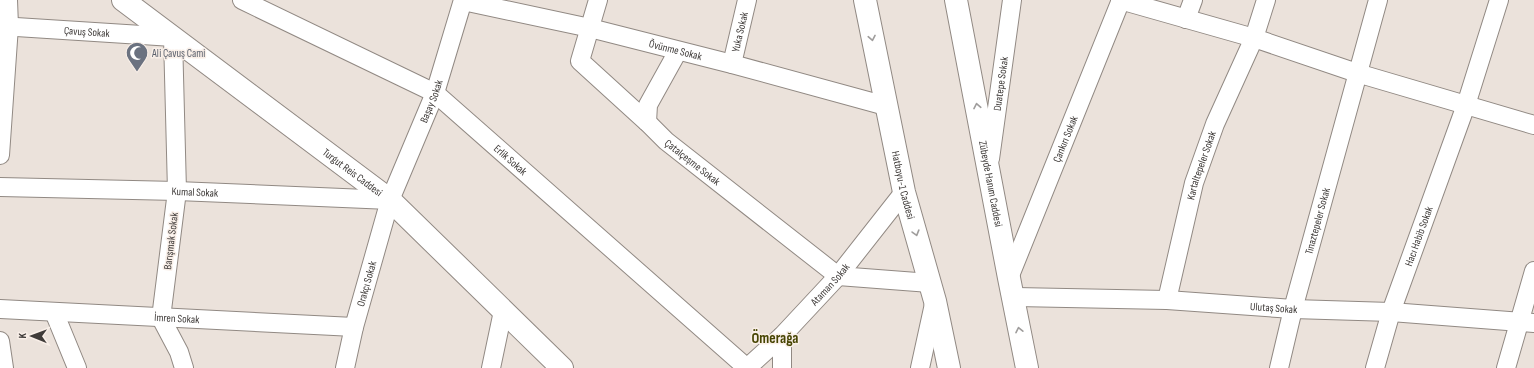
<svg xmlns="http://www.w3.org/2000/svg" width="1534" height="368" viewBox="0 0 1534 368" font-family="'Sofia Sans Condensed',sans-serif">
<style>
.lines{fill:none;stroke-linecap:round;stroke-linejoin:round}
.minor-casing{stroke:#918983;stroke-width:20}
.secondary-casing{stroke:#918983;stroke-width:24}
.minor{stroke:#fff;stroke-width:18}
.secondary{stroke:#fff;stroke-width:22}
.oneway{stroke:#9f9d9c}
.labels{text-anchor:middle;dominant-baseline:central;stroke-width:3;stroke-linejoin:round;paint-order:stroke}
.street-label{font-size:11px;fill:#3f3b39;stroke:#f9efe8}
.worship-label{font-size:11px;fill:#5b616d;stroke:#f9efe8;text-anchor:start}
.district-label{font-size:15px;font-weight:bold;fill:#474503;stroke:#f9efe8}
</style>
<rect width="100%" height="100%" fill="#ebe2db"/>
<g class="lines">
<!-- minor casing -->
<g class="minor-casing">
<g id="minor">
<path id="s1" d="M242,0L435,93L747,368"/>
<path id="s2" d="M598,0L580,61L647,122L666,141L838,276L930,283"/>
<path d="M1120,0L1254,38L1357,73L1534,125"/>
<path id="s3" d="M463,1L590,28L732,64L886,106"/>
<path d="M1186,19L1193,0"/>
<path id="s4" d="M0,26L173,37L177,191L161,318L179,352L184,368"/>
<path id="s5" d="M732,64L747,0"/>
<path d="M647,122L648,105L678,51"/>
<path d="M0,155L9,26L8,0"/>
<path id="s6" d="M990,159L1012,0"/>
<path id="s7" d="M0,187L177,191L390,200"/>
<path id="s8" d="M1009,278L1121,0"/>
<path id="s9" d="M1012,297L1167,300L1293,309L1391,312L1534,323"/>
<path id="s10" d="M1167,300L1194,183L1215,124L1254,38L1266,0"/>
<path id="s11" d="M0,309L354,327"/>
<path d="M54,312L77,368"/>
<path d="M782,336V368"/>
<path d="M0,341L4,368"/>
<path id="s12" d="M345,368L354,327L390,200L435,93L463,0"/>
<path d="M491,368L503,311"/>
<path id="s13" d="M747,368L782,336L838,276L904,192"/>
<path d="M920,368L934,304"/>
<path id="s14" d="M1279,368L1293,309L1378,0"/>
<path id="s15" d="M1375,368L1391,312L1466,105L1499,0"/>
<path d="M1506,368L1534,271"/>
</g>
</g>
<!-- secondary casing -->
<g class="secondary-casing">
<g id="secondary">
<path id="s16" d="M123,0L390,200L562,368"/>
<path id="s17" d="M865,0L904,192L935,301L949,368"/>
<path id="s18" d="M956,0L1009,278L1027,368"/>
</g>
</g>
<!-- minor -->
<use href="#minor" class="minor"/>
<!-- secondary -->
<use href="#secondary" class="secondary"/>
</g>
<!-- one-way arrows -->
<defs><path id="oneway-chevron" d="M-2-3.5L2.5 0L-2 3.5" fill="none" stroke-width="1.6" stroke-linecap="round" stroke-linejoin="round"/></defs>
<g class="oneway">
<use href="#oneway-chevron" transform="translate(872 38) rotate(79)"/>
<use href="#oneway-chevron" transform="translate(977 106) rotate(-101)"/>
<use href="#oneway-chevron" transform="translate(916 233) rotate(74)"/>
<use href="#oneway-chevron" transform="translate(1019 330) rotate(-102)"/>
</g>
<!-- icons -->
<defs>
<g id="mosque-pin" transform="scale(1.15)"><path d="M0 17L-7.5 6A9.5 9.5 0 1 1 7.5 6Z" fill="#6b7280" stroke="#f9efe8"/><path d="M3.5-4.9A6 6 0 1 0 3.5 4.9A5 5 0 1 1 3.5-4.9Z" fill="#fff"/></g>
</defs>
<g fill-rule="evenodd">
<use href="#mosque-pin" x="137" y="53"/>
</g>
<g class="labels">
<!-- street labels -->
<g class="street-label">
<text stroke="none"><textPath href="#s4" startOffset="87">Çavuş Sokak</textPath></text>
<text stroke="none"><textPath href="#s5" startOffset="33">Yuka Sokak</textPath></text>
<text stroke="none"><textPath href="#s3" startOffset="218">Övünme Sokak</textPath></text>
<text stroke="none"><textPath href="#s6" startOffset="76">Duatepe Sokak</textPath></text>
<text stroke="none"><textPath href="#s12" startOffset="281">Başay Sokak</textPath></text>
<text stroke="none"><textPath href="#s8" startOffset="150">Çankırı Sokak</textPath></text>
<text stroke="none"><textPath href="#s1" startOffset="315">Erlik Sokak</textPath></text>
<text stroke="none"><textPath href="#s2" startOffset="215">Çatalçeşme Sokak</textPath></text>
<text stroke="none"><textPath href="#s10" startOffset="139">Kartaltepeler Sokak</textPath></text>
<text stroke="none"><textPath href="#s16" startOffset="287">Turgut Reis Caddesi</textPath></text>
<text stroke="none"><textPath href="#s18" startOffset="187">Zübeyde Hanım Caddesi</textPath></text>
<text stroke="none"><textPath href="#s17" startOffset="189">Hatboyu-1 Caddesi</textPath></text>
<text stroke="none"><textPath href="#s7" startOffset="195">Kumal Sokak</textPath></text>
<text stroke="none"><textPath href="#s14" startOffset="152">Tınaztepeler Sokak</textPath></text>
<text stroke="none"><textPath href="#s15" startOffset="139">Hacı Habib Sokak</textPath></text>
<text transform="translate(171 241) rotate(-83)">Barışmak Sokak</text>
<text stroke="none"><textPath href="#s13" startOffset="118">Ataman Sokak</textPath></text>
<text stroke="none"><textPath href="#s12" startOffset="87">Orakçı Sokak</textPath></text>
<text stroke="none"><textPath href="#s9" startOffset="262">Ulutaş Sokak</textPath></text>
<text stroke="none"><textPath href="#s11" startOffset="177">İmren Sokak</textPath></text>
</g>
<!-- worship labels -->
<g class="worship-label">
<text x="152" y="53">Ali Çavuş Cami</text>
</g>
<!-- district labels -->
<g class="district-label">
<text x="775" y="338">Ömerağa</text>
</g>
</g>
<!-- north arrow -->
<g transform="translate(32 336) rotate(271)" stroke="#f9efe8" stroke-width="3" paint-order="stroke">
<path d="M0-3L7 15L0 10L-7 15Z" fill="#3f3b39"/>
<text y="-6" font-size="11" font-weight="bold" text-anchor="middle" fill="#3f3b39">K</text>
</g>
</svg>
